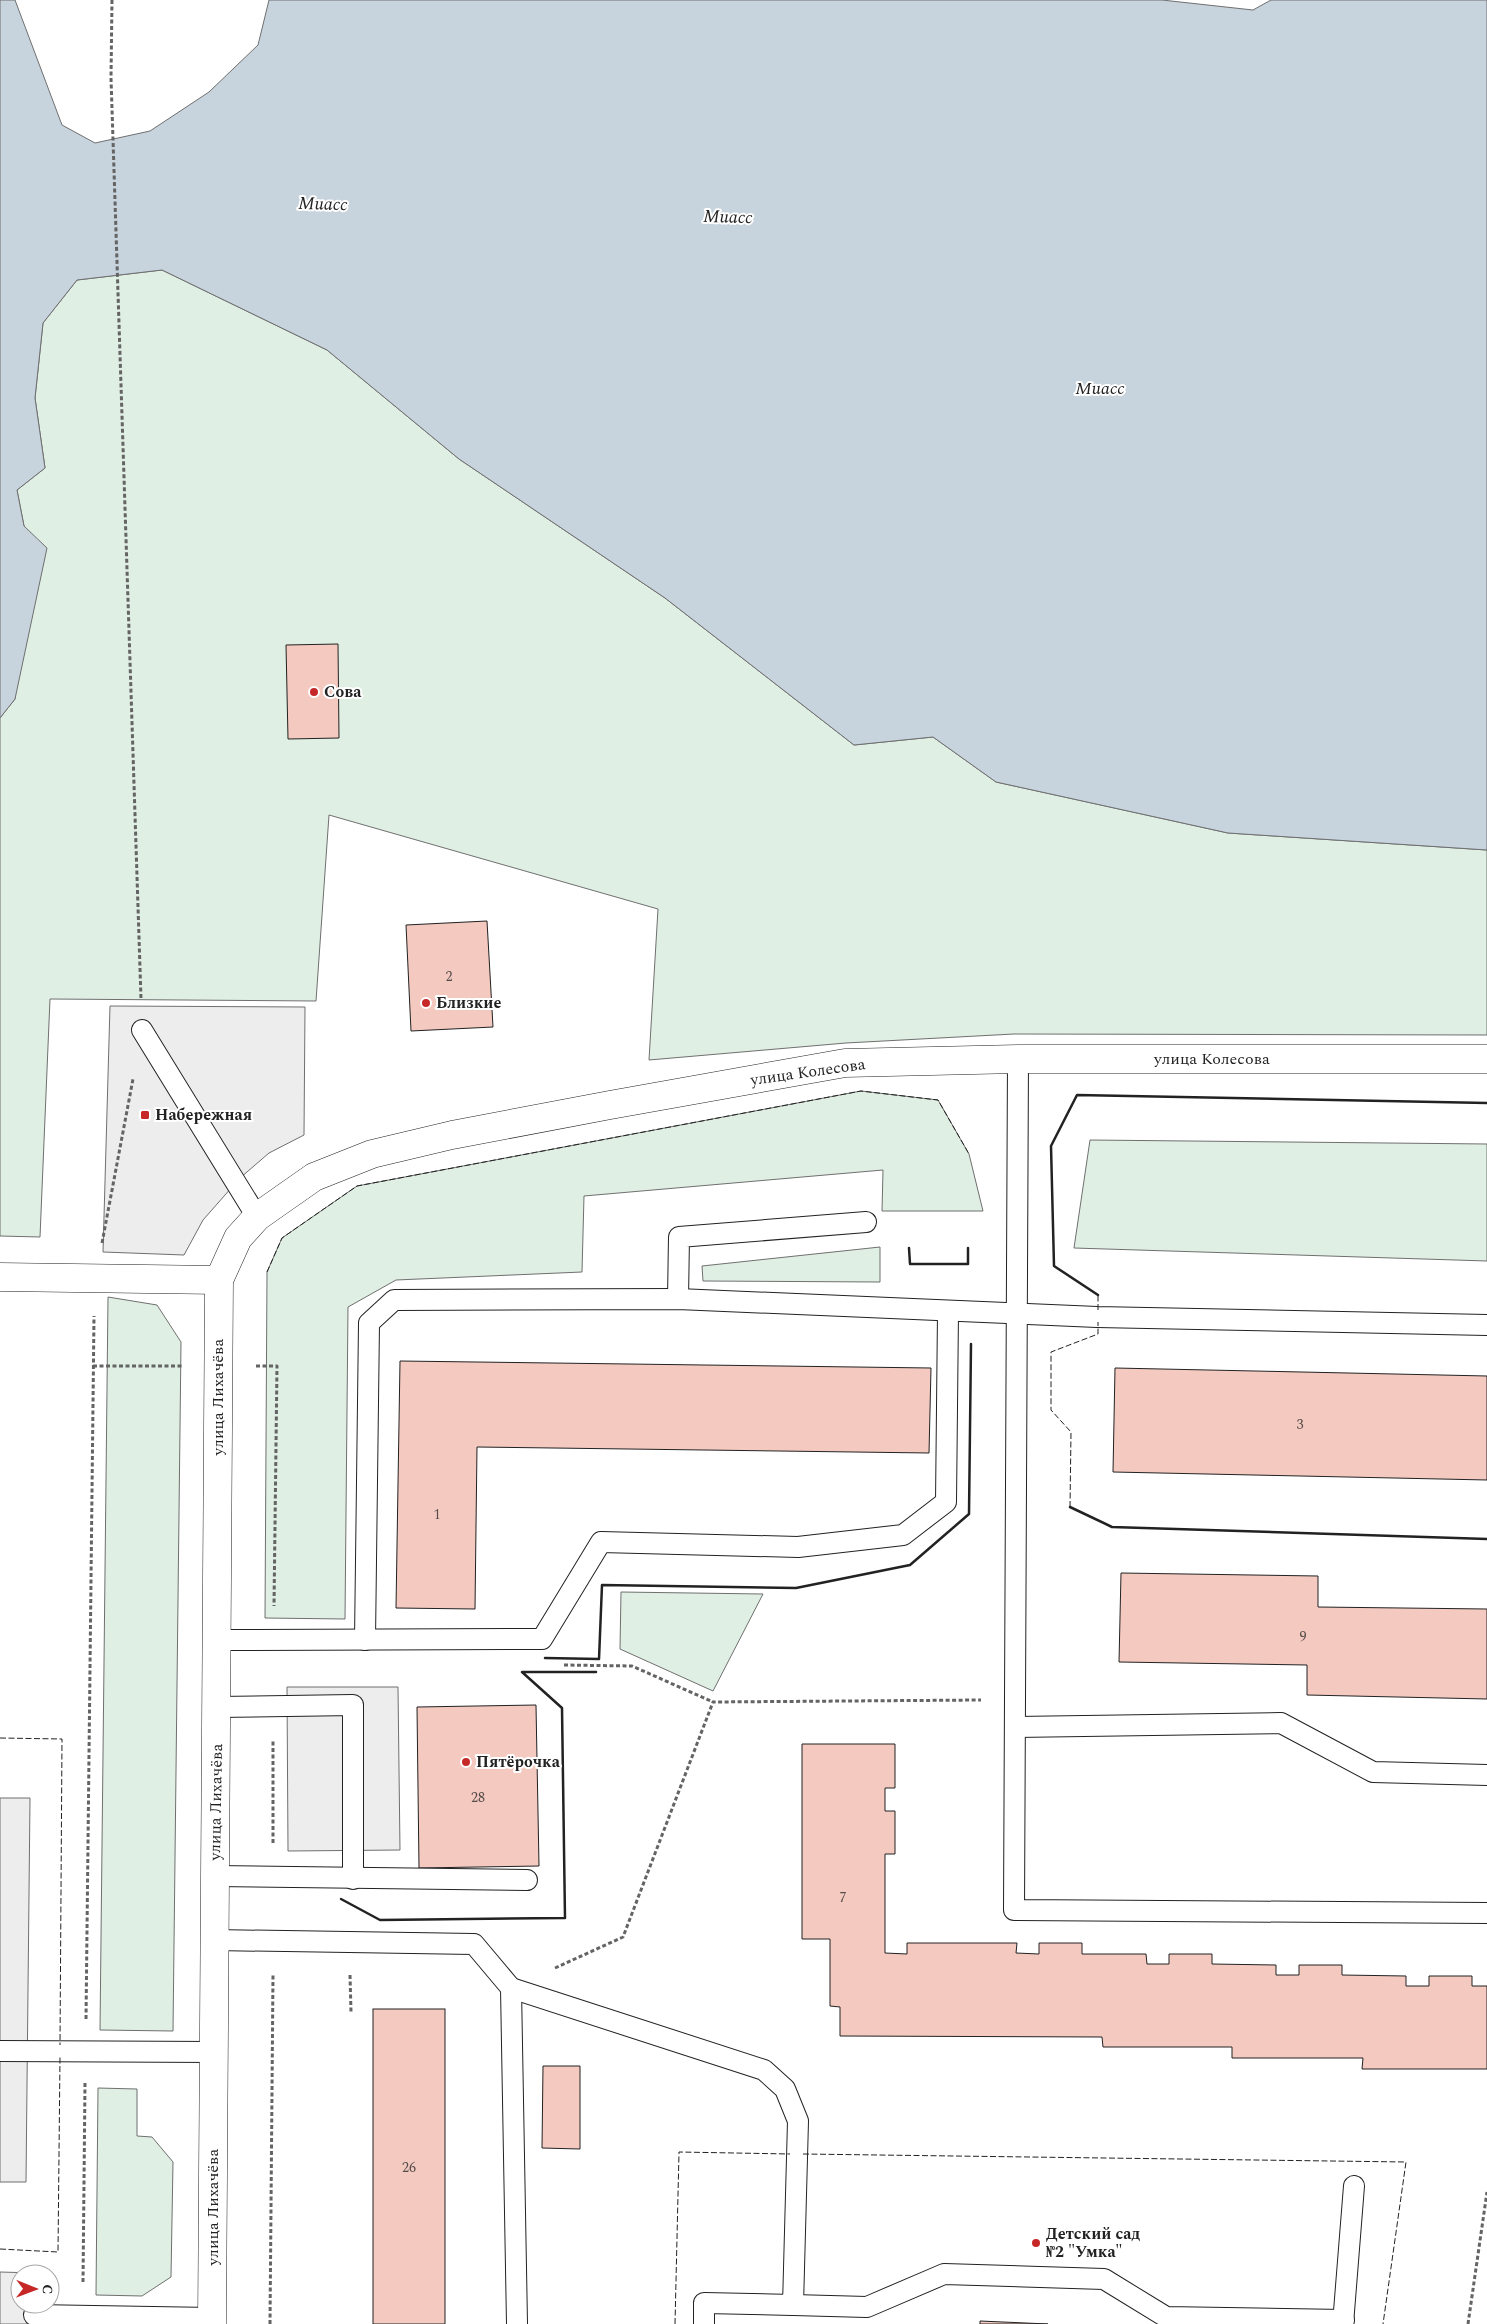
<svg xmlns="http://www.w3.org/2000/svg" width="1487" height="2324" font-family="Spectral,serif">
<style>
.green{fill:#e0efe3;stroke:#6f6f6f}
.parking{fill:#ededed;stroke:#6f6f6f}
.water{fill:#c7d3dd;stroke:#6f6f6f}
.building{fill:#f3c9c0;stroke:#222}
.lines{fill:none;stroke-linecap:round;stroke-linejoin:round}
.service-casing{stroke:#222;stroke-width:22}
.minor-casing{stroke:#222;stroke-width:29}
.tertiary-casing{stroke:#222;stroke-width:29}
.path{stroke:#646464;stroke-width:3;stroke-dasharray:4 2.5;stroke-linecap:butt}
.service{stroke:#fff;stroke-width:20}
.minor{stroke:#fff;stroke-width:28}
.tertiary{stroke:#fff;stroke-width:28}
.fence{stroke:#222;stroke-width:1;stroke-dasharray:6 2.5;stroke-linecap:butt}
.wall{stroke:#222;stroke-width:2.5}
.poi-dot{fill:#c62828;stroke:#fff;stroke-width:2}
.labels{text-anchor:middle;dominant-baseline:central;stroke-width:4;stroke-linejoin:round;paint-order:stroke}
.number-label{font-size:14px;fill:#564c4a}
.poi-label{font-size:16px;font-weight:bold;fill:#222;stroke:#fff;text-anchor:start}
.street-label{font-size:16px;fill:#222;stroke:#fff}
.water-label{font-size:18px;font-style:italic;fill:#222;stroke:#fff}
</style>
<rect width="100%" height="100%" fill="#fff"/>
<!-- green -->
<g class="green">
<polygon points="162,270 327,350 459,459 665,598 854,745 933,737 996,782 1228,833 1487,850 1487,1035 1014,1034 846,1043 649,1060 658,909 329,815 316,1001 50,999 40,1237 0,1236 0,718 15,699 24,526 17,490 45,468 35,398 43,323 77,280"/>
<polygon points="861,1091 938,1100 969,1154 983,1211 882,1211 883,1170 584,1196 582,1272 396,1280 348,1307 345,1619 265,1618 267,1272 282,1238 357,1186"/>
<polygon points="1090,1140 1487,1144 1487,1261 1074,1248"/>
<polygon points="880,1247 880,1282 703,1281 702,1266"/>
<polygon points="108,1297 157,1305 181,1342 173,2031 100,2030"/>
<polygon points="621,1592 763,1594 713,1691 620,1649"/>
<polygon points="98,2088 137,2089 137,2136 152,2137 173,2162 171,2277 142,2296 96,2295"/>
</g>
<!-- parking -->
<g class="parking">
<polygon points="110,1006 305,1007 304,1135 269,1153 240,1178 203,1220 184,1255 103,1252"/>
<polygon points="287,1687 398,1687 400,1850 288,1851"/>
<polygon points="0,1798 30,1798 26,2182 0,2182"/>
<polygon points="0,2272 35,2273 20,2274 20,2304 35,2304 34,2324 0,2324"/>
</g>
<!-- water -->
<polygon class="water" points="0,0 15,0 62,125 95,143 150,131 209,92 258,45 269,0 1162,0 1253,10 1271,0 1487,0 1487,850 1228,833 996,782 933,737 854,745 665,598 459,459 327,350 162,270 77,280 43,323 35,398 45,468 17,490 24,526 47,548 15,699 0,718"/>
<!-- building -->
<g class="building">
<polygon points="338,644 339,738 288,739 286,645"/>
<polygon points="487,921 493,1027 411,1031 406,925"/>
<polygon points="400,1361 931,1368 929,1453 477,1447 475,1609 396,1608"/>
<polygon points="1115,1368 1487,1376 1487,1480 1113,1472"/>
<polygon points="1121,1573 1318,1576 1318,1607 1487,1609 1487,1699 1307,1695 1307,1665 1119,1662"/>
<polygon points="536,1705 539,1866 419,1868 417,1707"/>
<polygon points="802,1744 895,1744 895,1788 885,1788 885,1811 895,1811 895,1854 885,1854 885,1953 907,1954 907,1943 1017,1943 1016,1953 1039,1954 1039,1943 1082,1943 1082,1954 1146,1954 1147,1964 1169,1964 1169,1954 1212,1954 1212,1964 1276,1965 1276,1975 1299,1975 1299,1965 1342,1965 1342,1975 1406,1976 1406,1986 1429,1986 1429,1976 1472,1976 1472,1986 1487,1986 1487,2069 1362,2069 1363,2058 1232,2058 1232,2047 1103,2047 1102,2037 840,2036 840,2007 830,2006 830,1939 802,1939"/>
<rect x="373" y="2009" width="72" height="315"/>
<polygon points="543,2066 580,2066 580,2149 542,2148"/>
<polygon points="980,2321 1048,2324 980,2324"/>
</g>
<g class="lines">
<!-- service casing -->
<g class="service-casing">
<g id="service">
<polyline points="142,1030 257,1217"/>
<polyline points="1018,1059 1014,1910 1487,1913"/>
<polyline points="678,1299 679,1237 866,1222"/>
<polyline points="217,1640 542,1639 601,1542 798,1547 903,1535 946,1502 948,1312"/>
<polyline points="365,1640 369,1323 394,1300 678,1299 1097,1317 1487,1325"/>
<polyline points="217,1707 353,1705 353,1879"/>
<polyline points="1016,1727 1281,1723 1373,1772 1487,1775"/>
<polyline points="215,1876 527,1880"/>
<polyline points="215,1940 474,1944 511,1988 517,2324"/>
<polyline points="511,1988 764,2070 785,2089 798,2121 793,2305 704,2303 704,2324"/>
<polyline points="0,2051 214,2052"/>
<polyline points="793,2305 867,2307 944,2274 1104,2279 1166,2317 1344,2320"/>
<polyline points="34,2315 212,2318"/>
<polyline points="1343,2324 1354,2186"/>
</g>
</g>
<!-- minor casing -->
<g class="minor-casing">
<polyline id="minor" points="0,1277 219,1280"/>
</g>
<!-- tertiary casing -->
<g class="tertiary-casing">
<polyline id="tertiary" points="212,2324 219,1280 238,1238 257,1217 314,1177 372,1154 452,1135 610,1105 845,1063 1018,1059 1487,1059"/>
</g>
<!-- path -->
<g class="path">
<polyline points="112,0 111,78 141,999"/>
<polyline points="102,1243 133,1079"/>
<polyline points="93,1366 182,1366"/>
<polyline points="256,1366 277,1366 274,1606"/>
<polyline points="564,1665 632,1666 713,1702"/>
<polyline points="273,1843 273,1740"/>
<polyline points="555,1968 623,1937 713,1702 981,1700"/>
<polyline points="350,1975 351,2012"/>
<polyline points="86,2019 94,1316"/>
<polyline points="83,2282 85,2083"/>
<polyline points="270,2324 273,1975"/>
<polyline points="1468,2324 1487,2192"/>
</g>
<!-- service -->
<use href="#service" class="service"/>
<!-- minor -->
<use href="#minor" class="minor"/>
<!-- tertiary -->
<use href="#tertiary" class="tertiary"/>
<!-- fence -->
<g class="fence">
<polyline points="267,1272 282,1238 357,1186 861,1091 938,1100 969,1154"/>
<polyline points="1098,1310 1098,1295"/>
<polyline points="1070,1507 1071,1432 1051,1410 1051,1352 1098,1334 1098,1322"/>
<polyline points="0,1738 62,1739 60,2045"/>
<polyline points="803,2154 1406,2162 1383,2324"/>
<polyline points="0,2249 58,2252 60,2057"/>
<polyline points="675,2324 679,2152 790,2154"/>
</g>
<!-- wall -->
<g class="wall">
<polyline points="909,1248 910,1264 968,1264 968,1248"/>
<polyline points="1098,1295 1054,1266 1051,1146 1077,1095 1487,1103"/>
<polyline points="1070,1507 1112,1527 1487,1539"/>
<polyline points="545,1658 599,1659 602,1585 796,1588 910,1565 969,1514 971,1344"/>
<polyline points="341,1899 380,1920 565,1918 562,1708 522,1672 596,1672"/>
</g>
</g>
<!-- markers -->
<g class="poi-dot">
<circle cx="314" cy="692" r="5"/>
<circle cx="426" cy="1003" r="5"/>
<rect x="140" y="1110" width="10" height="10" rx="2.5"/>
<circle cx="466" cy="1762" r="5"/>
<circle cx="1036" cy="2243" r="5"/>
</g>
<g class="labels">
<!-- number labels -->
<g class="number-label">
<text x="449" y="976">2</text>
<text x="1300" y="1424">3</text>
<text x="437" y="1514">1</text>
<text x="1303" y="1636">9</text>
<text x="478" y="1797">28</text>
<text x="843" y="1897">7</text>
<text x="409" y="2167">26</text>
</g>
<!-- poi labels -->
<g class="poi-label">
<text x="324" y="692">Сова</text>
<text x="436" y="1003">Близкие</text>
<text x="155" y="1115">Набережная</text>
<text x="476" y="1762">Пятёрочка</text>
<text x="1046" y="2234">Детский сад<tspan x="1046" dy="18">№2 "Умка"</tspan></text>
</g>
<!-- street labels -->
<g class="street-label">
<text x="1212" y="1059">улица Колесова</text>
<text transform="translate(808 1072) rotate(-8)">улица Колесова</text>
<text transform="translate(218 1397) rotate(-90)">улица Лихачёва</text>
<text transform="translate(216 1802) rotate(-89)">улица Лихачёва</text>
<text transform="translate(213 2207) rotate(-90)">улица Лихачёва</text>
</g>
<!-- water labels -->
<g class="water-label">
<text transform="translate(323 204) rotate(2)">Миасс</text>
<text transform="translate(728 217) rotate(2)">Миасс</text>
<text x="1100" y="388">Миасс</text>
</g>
</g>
<!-- north arrow -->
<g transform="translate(35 2289) rotate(91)"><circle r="24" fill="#ffffff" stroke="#a7a7a7"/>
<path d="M0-4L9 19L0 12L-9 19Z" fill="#c62828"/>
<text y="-8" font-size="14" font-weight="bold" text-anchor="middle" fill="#222222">С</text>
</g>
</svg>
